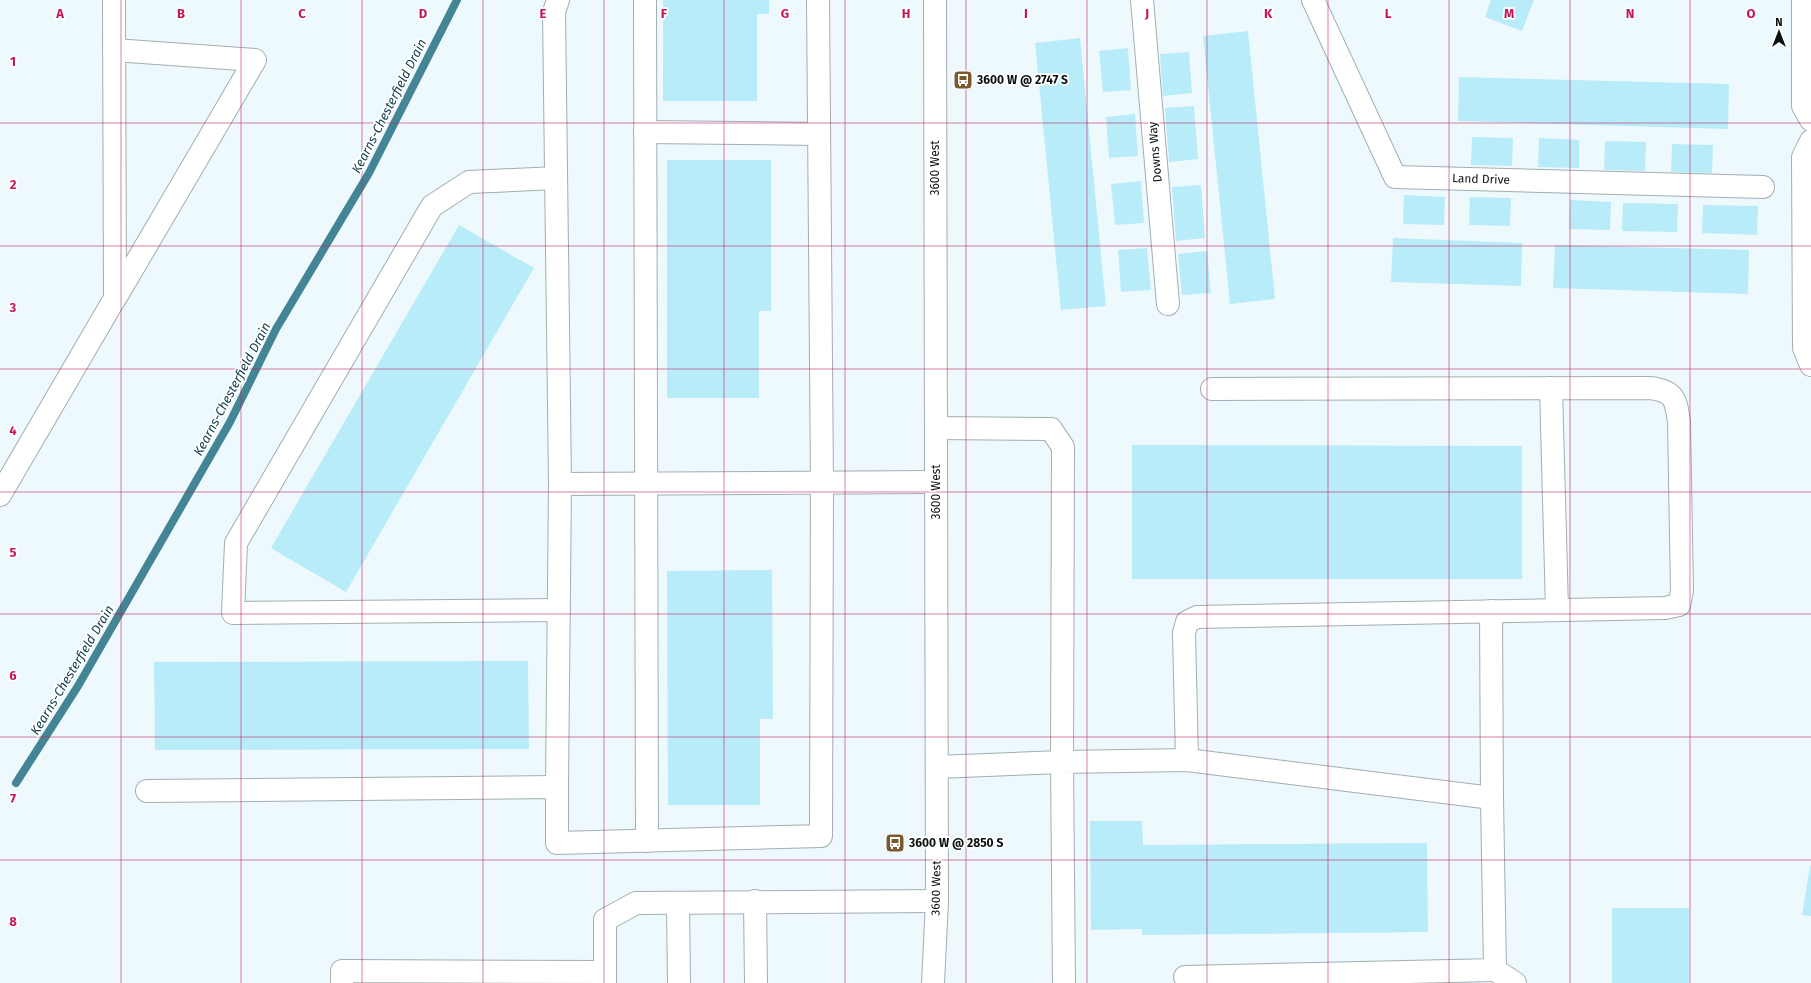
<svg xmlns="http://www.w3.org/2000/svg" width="1811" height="983" font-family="'Fira Sans',sans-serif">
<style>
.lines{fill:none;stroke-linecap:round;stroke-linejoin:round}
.stream{stroke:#448595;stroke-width:8}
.building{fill:#b9ecf9}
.minor-casing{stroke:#a3aeb1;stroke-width:24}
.minor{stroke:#fff;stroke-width:22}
.grid{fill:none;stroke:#c2185b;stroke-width:1;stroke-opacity:0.55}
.labels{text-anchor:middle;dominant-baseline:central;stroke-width:3.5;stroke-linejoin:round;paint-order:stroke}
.poi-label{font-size:12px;font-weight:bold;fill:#0a0f10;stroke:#fff;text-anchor:start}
.street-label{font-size:12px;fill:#0a0f10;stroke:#fff}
.water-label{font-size:13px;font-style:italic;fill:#17414b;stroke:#fff}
.grid-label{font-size:13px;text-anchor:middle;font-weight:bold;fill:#c2185b;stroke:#fff;stroke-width:3.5;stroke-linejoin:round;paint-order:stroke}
</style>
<rect width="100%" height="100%" fill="#edf9fd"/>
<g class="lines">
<!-- stream -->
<polyline class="stream" points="16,783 78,686 230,422 276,329 369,173 457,0"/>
</g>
<!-- building -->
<g class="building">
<polygon points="663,0 769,0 769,14 757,14 757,101 663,101"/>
<polygon points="1491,0 1534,0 1522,31 1485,17"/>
<polygon points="1248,31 1275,299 1230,304 1203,36"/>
<polygon points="1080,38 1106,306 1061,310 1035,43"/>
<polygon points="1128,48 1131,90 1103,92 1099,51"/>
<polygon points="1189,52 1192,93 1163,96 1160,54"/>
<polygon points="1459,77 1729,84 1728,129 1458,121"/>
<polygon points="1194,106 1198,159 1169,162 1165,108"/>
<polygon points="1135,114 1138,156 1109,158 1106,117"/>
<polygon points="1472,137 1513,138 1512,166 1471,165"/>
<polygon points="1539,138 1579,140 1579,168 1538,167"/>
<polygon points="1605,141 1646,142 1645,171 1604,170"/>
<polygon points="1672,144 1713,145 1712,173 1671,172"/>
<polygon points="667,160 771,160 771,311 759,311 759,398 667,398"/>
<polygon points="1141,181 1144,223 1115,225 1111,184"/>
<polygon points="1201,185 1205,238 1176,241 1172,187"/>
<polygon points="1404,195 1445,197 1444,225 1403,224"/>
<polygon points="1470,197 1511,198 1510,226 1469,225"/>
<polygon points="1570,200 1611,202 1610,230 1569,229"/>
<polygon points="1623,203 1678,204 1677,232 1622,231"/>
<polygon points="1703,205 1758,206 1757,235 1702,233"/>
<polygon points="459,225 534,268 346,592 271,548"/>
<polygon points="1393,238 1522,243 1521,286 1391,282"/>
<polygon points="1555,245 1749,250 1748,294 1553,288"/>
<polygon points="1147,248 1151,290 1121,292 1118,250"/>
<polygon points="1207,251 1211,293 1182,295 1178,254"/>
<polygon points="1132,445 1522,446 1522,579 1132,579"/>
<polygon points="772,570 773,719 760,719 760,805 668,805 667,571"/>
<polygon points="528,661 529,749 155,750 154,662"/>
<polygon points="1090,821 1142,821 1143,845 1427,843 1428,932 1142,935 1142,929 1091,930"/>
<polygon points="1810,866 1811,866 1811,916 1802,915"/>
<rect x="1612" y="908" width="77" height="75"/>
</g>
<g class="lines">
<!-- minor casing -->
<g class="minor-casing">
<g id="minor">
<polyline points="558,0 554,12 560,484 936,482"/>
<polyline points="645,0 647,841"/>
<polyline points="1142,0 1168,304"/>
<polyline points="1313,0 1395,177 1763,187"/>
<polyline points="1803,0 1803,106 1811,120"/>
<polyline points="114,50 255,60 116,297"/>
<polyline points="645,132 819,134"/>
<polyline points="1811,141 1803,157 1804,348 1811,365"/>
<polyline points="556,178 469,182 432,206 236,543 233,613 559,610"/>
<polyline points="1551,388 1557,609"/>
<polyline points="936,428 1051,429 1063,447 1062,762 937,767"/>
<polyline points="0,495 115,298 114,0"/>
<polyline points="1491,611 1492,798"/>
<path d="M1187,760L1184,633L1187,622L1197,617L1665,608L1679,605L1682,591L1679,422C1676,400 1675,391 1650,388L1212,389"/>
<polyline points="557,787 560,484"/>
<polyline points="147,791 557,787 557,843 821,836 822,483 818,0"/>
<polyline points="755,901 756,983"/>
<polyline points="678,903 679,983"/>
<polyline points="1495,970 1515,983"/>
<polyline points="342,983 342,971 605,972"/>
<polyline points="605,983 605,920 636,903 937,901"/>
<polyline points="933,983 937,901 935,0"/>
<polyline points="1064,983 1062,762 1187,760 1492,798 1495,970 1185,977"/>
</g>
</g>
<!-- minor -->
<use href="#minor" class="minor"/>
</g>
<!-- grid -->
<path class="grid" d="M121,0V983M241,0V983M362,0V983M483,0V983M604,0V983M724,0V983M845,0V983M966,0V983M1087,0V983M1207,0V983M1328,0V983M1449,0V983M1570,0V983M1690,0V983M0,123H1811M0,246H1811M0,369H1811M0,492H1811M0,614H1811M0,737H1811M0,860H1811"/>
<!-- icons -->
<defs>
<g id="bus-square" transform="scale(1)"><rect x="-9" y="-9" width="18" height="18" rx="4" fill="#7a592f" stroke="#fff"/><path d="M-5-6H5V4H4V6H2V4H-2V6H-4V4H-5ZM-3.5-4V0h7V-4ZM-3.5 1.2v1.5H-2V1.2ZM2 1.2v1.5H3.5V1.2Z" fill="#fff"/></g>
</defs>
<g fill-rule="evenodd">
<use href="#bus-square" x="963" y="80"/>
<use href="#bus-square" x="895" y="843"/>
</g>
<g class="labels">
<!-- poi labels -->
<g class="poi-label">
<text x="977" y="80">3600 W @ 2747 S</text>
<text x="909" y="843">3600 W @ 2850 S</text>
</g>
<!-- street labels -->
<g class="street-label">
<text transform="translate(1155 152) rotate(-95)">Downs Way</text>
<text transform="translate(935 168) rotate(-90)">3600 West</text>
<text transform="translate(1481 179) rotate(2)">Land Drive</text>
<text transform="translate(936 492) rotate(-90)">3600 West</text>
<text transform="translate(936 888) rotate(-89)">3600 West</text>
</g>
<!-- water labels -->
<g class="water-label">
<text transform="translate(389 106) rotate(-63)">Kearns-Chesterfield Drain</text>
<text transform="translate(232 389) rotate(-62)">Kearns-Chesterfield Drain</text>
<text transform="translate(72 670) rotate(-59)">Kearns-Chesterfield Drain</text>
</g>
</g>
<g class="grid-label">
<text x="60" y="18">A</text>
<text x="181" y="18">B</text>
<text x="302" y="18">C</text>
<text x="423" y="18">D</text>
<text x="543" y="18">E</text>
<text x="664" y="18">F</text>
<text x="785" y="18">G</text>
<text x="906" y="18">H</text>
<text x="1026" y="18">I</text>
<text x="1147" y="18">J</text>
<text x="1268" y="18">K</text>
<text x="1388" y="18">L</text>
<text x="1509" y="18">M</text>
<text x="1630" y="18">N</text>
<text x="1751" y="18">O</text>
<text x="13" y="66">1</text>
<text x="13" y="189">2</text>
<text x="13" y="312">3</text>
<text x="13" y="435">4</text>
<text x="13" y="557">5</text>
<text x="13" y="680">6</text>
<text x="13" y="803">7</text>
<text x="13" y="926">8</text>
</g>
<!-- north arrow -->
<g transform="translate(1779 32)" stroke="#ffffff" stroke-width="3" paint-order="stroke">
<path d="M0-3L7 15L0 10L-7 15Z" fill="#0a0f10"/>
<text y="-6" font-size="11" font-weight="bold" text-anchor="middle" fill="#0a0f10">N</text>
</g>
</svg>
